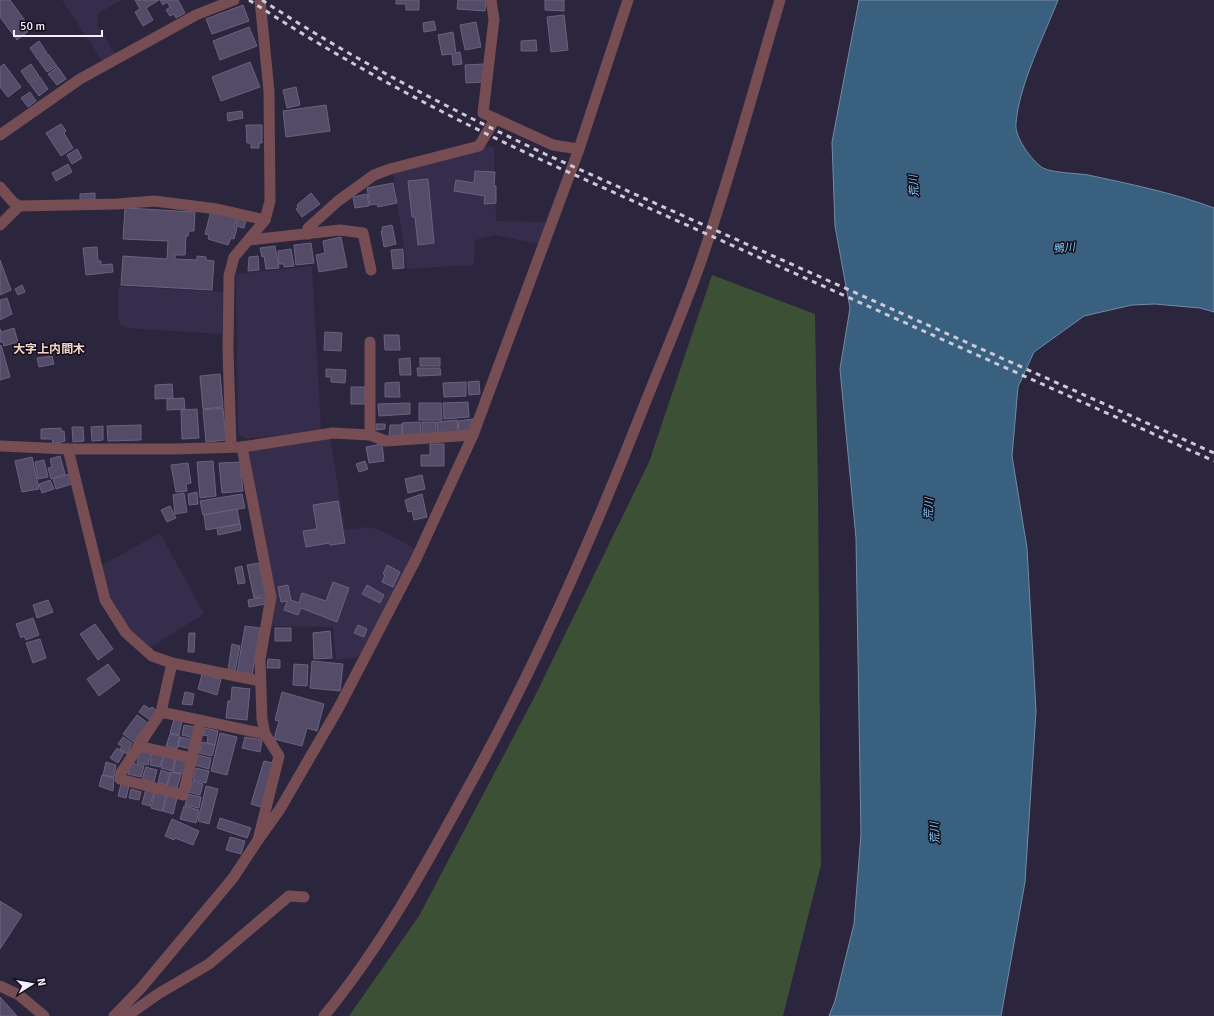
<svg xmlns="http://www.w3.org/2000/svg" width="1214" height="1016" font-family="Signika,'Noto Sans JP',sans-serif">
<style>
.built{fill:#362d4c}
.green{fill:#3c5036}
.water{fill:#3a607f;stroke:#728ba5}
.building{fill:#534b68;stroke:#6a627f}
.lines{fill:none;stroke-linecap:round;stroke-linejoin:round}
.minor{stroke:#764d53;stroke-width:11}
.rail{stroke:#cec9d9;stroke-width:3;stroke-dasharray:5 5;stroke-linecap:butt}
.labels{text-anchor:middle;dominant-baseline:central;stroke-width:3;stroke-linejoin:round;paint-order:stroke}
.water-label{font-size:11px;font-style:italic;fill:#87c5f7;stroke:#13101c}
.quarter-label{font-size:12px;font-weight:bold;fill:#f5d4c9;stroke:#13101c}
</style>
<rect width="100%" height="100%" fill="#2c253e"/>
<!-- built -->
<g class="built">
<polygon points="62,0 121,0 99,13 97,25 116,55 103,62"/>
<polygon points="486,147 494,147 496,221 548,222 539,244 495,235 475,240 474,265 407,269 393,172"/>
<polygon points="312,266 321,430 246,439 238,433 236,274"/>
<polygon points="119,286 223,292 222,334 126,328 120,324 118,311"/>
<polygon points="330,436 345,530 368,527 380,530 416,549 359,657 336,660 333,627 271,626 248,449"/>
<polygon points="160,533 204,614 151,647 127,628 108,598 99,567"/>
</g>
<!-- green -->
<polygon class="green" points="712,275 815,314 818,491 821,865 783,1016 349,1016 419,916 535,696 649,462"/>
<!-- water -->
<path class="water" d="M859,0H1058C1044,36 1019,85 1016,123C1014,137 1032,161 1043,168C1053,173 1076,173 1088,175C1130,184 1174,193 1214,208V312L1200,308L1155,304L1132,305L1084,316L1034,352L1018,387L1012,456L1027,548L1036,711L1025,882L1001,1016H829L835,1001L854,924L861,834L856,538L840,369L850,308L835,226L832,142Z"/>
<!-- building -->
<g class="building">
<polygon points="0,0 10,0 31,29 17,40 0,17"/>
<polygon points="135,0 159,0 146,8 153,20 143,26 135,12 140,9"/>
<polygon points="160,0 178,0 185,13 176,18 174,14 170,16 166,10 170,7 167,2 163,5"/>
<polygon points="396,0 419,0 419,10 406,10 406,4 396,4"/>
<polygon points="458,0 486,0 485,11 457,9"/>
<polygon points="545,0 564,0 564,11 545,10"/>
<polygon points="243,5 249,21 212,34 206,19"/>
<polygon points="564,15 568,50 551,52 547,17"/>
<polygon points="434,21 436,30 424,32 423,23"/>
<polygon points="476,22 481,47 465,50 460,25"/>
<polygon points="249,27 257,46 220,60 213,41"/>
<polygon points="453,32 456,53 460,52 462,64 453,65 452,54 442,55 438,35"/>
<polygon points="536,40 537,51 521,51 521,41"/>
<polygon points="39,41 47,53 38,60 30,48"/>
<polygon points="48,54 57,66 47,72 39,61"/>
<polygon points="250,62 260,87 221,101 212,77"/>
<polygon points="4,64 21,87 8,97 0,87 0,67"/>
<polygon points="31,64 39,76 29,83 21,71"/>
<polygon points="484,64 485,82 466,83 465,65"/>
<polygon points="58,67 66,79 57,85 48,74"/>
<polygon points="40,77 48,89 39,96 30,84"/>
<polygon points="296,87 300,105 287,108 283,90"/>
<polygon points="30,92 36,101 28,107 21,98"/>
<polygon points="326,105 330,131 286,137 283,111"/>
<polygon points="242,111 243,118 228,121 227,113"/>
<polygon points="61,124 66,131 64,133 73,148 61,156 46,133"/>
<polygon points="246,125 262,125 262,143 259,143 259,148 251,148 251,143 247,143"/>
<polygon points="77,149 82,158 72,164 67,155"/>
<polygon points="68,164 72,172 56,181 52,173"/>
<polygon points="475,171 495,172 494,186 496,186 496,203 484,204 485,196 454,191 456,180 474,183"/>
<polygon points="428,179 434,243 418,245 415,217 412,217 408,181"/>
<polygon points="393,183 397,203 378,207 377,204 370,205 367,188"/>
<polygon points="95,193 95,199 80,200 80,194"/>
<polygon points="311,193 320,204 302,217 296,209 298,207 297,205"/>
<polygon points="367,194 369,206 355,208 353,197"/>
<polygon points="125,208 195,212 194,231 189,231 188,236 186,236 185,255 175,255 175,259 197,260 197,256 206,257 206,260 214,261 212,290 121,285 123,256 167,259 168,241 123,239"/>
<polygon points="211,211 237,218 234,227 237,228 234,239 231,238 228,245 208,239 209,235 205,234"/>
<polygon points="238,219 246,221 244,228 236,226"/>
<polygon points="392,225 396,244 384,247 381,231 383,231 382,227"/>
<polygon points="341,237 347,267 319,272 316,255 325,253 323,241"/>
<polygon points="311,243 314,263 296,265 294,245"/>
<polygon points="275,246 279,268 266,269 264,256 262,257 260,248"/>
<polygon points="97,247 98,261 101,261 101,265 112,264 113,272 86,275 83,248"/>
<polygon points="291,249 294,266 284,267 284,264 279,264 278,251"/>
<polygon points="403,249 404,268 393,269 391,250"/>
<polygon points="258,256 259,270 248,271 249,257"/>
<polygon points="0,260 11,290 0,295"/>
<polygon points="22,285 25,292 18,295 15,289"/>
<polygon points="7,298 12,314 0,320 0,300"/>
<polygon points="14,328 18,342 4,346 3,342 0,342 0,329 1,332"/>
<polygon points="325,332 342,333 341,351 324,350"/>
<polygon points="384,335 399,335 400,350 385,350"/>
<polygon points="1,345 10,377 0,380 0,346"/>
<polygon points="52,356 54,364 39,367 37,358"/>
<polygon points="410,358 411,375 400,375 399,359"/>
<rect x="420" y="358" width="20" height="8"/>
<polygon points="417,368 440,368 441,375 418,376"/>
<polygon points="326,369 346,370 345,383 331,382 331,377 326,377"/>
<polygon points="220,374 223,407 203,409 200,376"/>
<polygon points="479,381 480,394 469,395 468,382"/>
<polygon points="399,382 400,397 385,397 385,383"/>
<polygon points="466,382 466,396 444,397 443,383"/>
<polygon points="172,384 173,398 155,399 155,385"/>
<rect x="351" y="387" width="14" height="17"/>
<polygon points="184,398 185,409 167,410 167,399"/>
<polygon points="468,402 469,417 444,419 443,403"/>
<polygon points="410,403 410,414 379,416 378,404"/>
<polygon points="419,403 441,403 442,420 419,420"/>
<polygon points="223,408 226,440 206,442 203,410"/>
<polygon points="197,409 199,438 182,439 181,410"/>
<polygon points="473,419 468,430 459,431 458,421"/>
<polygon points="457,420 458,432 438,434 437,422"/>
<polygon points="420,422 421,435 403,436 402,423"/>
<rect x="422" y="422" width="14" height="12"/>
<polygon points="376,424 385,424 385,429 376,430"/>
<polygon points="141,425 141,440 108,441 107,426"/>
<polygon points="390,425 402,425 402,436 389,436"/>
<polygon points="103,426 103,440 92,441 91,427"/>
<polygon points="72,427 83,427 84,441 73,442"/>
<polygon points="61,428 61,431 64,431 65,441 53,444 52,439 41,439 41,429"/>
<polygon points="382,444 384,461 369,463 366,447"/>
<polygon points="430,444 444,444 444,466 421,466 421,455 430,455"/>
<polygon points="60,456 65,474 51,479 48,468 52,467 50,459"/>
<polygon points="32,457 39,489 22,492 15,461"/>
<polygon points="44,460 48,477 38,479 35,462"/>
<polygon points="213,461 216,496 200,498 197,462"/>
<polygon points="365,461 368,469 359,472 356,464"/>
<polygon points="240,462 243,491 222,493 219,463"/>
<polygon points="188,463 191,483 186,484 187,491 176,492 171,465"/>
<polygon points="69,474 72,484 56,489 53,479"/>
<polygon points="422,475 425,489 408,493 405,479"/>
<polygon points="50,480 54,489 42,493 39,484"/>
<polygon points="197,492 198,504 189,505 188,494"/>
<polygon points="184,493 187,512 175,514 173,495"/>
<polygon points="242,494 245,508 203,515 200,501"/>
<polygon points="422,494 427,517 414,520 412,511 408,512 405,500"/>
<polygon points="338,501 345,543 330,545 329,543 306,547 303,531 317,529 313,505"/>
<polygon points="170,506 176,518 167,522 161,510"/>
<polygon points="237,509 240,524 206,530 204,515"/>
<polygon points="240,524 241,530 218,535 217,528"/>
<polygon points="259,563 266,595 254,598 247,565"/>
<polygon points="387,565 400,572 393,587 382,582 385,575 383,574"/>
<polygon points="242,566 245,583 238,584 235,568"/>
<polygon points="333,582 349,588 337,622 301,608 298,615 284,610 287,601 281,602 278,587 288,585 291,600 299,603 302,593 326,601"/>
<polygon points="367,585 384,595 380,603 362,594"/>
<polygon points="265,597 266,604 249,607 248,600"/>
<polygon points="48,600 53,612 37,618 33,605"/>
<polygon points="33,618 39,635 26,640 24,636 21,638 16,624"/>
<polygon points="95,624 113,649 98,660 80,634"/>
<polygon points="358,625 367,629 364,637 354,633"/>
<polygon points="245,626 260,628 252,675 237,673"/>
<rect x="275" y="628" width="16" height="13"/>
<polygon points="330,631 332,658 314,659 313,633"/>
<polygon points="189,633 195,633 194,652 188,652"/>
<polygon points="40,639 46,658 33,663 26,643"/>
<polygon points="232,644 240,646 235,671 228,670"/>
<polygon points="268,659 280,660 280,668 267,668"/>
<polygon points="312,661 343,664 340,691 310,688"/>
<polygon points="108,664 120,680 99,696 87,679"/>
<polygon points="294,664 308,665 307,686 293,685"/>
<polygon points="202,674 221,679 217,695 198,689"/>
<polygon points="232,687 250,689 247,720 226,718 228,701 231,701"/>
<polygon points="185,692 194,694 192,705 182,704"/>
<polygon points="282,692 324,704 317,731 307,728 302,746 274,739 279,721 275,720"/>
<polygon points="144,705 150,709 152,707 157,711 150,720 139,712"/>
<polygon points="137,715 148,723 134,742 123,734"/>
<polygon points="174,719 182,721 179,735 170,733"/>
<polygon points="184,725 195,727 193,738 182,735"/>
<polygon points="205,728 218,731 215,745 207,743 208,736 203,735"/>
<polygon points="220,733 237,737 227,775 211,771"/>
<polygon points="170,734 180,736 177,749 166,746"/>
<polygon points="123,737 132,743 127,754 120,749 122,746 118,744"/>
<polygon points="181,737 193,740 191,749 178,746"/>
<polygon points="245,737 262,740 260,752 242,748"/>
<polygon points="202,742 215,745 212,756 199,753"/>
<polygon points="117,748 124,753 118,763 110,758"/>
<polygon points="140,749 151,752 148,765 137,763"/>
<polygon points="152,753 163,755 160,767 150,765"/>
<polygon points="198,755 211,758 209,769 195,765"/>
<polygon points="164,756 175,759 172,771 161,768"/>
<polygon points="176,759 187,762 184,774 173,772"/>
<polygon points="264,761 273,763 261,807 251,804"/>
<polygon points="106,762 116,765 114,777 103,775"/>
<polygon points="131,763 144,766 141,777 128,774"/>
<polygon points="146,767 157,770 154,782 142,779"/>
<polygon points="196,768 209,771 206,783 193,780"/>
<polygon points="161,770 170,773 167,785 158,783"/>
<polygon points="171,772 181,774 177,788 167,786"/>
<polygon points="102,775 114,778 113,791 99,786"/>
<polygon points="192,781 203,784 200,795 189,792"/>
<polygon points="121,784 129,786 126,798 118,796"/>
<polygon points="206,786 218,789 209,824 198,821"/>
<polygon points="131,789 141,792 139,800 129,798"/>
<polygon points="146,789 154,792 150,806 142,804"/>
<polygon points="155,792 166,795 162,811 151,808"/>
<polygon points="188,794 201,797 199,808 185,805"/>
<polygon points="167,796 177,798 173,814 163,811"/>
<polygon points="184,806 199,810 196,823 180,819"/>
<polygon points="220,818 251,828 247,838 217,828"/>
<polygon points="172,819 199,831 193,845 175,838 174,840 165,836"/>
<polygon points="230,837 245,841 241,854 226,850"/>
<polygon points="0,901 22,915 0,949"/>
<polygon points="0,997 17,1016 0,1016"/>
</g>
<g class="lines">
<!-- minor -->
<g class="minor">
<polyline points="491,0 494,19 483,113 553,145 579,149"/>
<polyline points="0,135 80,79 196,15 234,0"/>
<polyline points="0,187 13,202 19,206 0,225"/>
<polyline points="19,206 117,204 154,201 217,209 265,220"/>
<polyline points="308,234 308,228 338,201 374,175 390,169 479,146 495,119"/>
<polyline points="249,240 340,230 363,233 371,270"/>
<polyline points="370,435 370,342"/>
<polyline points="0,446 68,449 174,449 242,447 333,433 370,435 386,441 473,435"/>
<polyline points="231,446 228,350 229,276 234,257 265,220 270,201 269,91 260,0"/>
<polyline points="68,449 105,600 126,633 152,656 172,663 260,681"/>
<polyline points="172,663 161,712 121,773 120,779 183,795 201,720"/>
<polyline points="161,712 265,734"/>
<polyline points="138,746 192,758"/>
<polyline points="258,840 280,809 338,709 416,559 473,435 579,149 628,0"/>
<polyline points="0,986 19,995 44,1016"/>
<polyline points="114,1016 142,987 233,878 258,840 279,756 265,734 262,719 260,659 271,597 242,447"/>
<polyline points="127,1016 158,994 209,964 289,896 304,897"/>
<path d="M324,1016C381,947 425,867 468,788C535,668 590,543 640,416C660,365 682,315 700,264C730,177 754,88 780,0"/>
</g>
<!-- rail -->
<g class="rail">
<path d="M249,0C347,64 451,119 557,167L1214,461"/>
<path d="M262,0C352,59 448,108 545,154L1214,453"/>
</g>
</g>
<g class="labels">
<!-- water labels -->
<g class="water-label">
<text transform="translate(914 186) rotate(-94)">荒川</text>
<text transform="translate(1064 248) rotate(-5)">鴨川</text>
<text transform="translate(929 509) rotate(-88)">荒川</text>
<text transform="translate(935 833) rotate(-93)">荒川</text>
</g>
<!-- quarter labels -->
<g class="quarter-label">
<text x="49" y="349">大字上内間木</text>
</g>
</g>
<!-- north arrow -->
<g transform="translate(32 984) rotate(79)" stroke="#13101c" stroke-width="3" paint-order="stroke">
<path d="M0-3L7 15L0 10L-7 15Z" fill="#f3effd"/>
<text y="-6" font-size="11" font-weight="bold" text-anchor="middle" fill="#f3effd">N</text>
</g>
<!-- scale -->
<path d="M14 30v6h88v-6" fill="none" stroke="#f3effd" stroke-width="2"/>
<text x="20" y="30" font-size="12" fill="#f3effd" stroke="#13101c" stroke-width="3" paint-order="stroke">50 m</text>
</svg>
